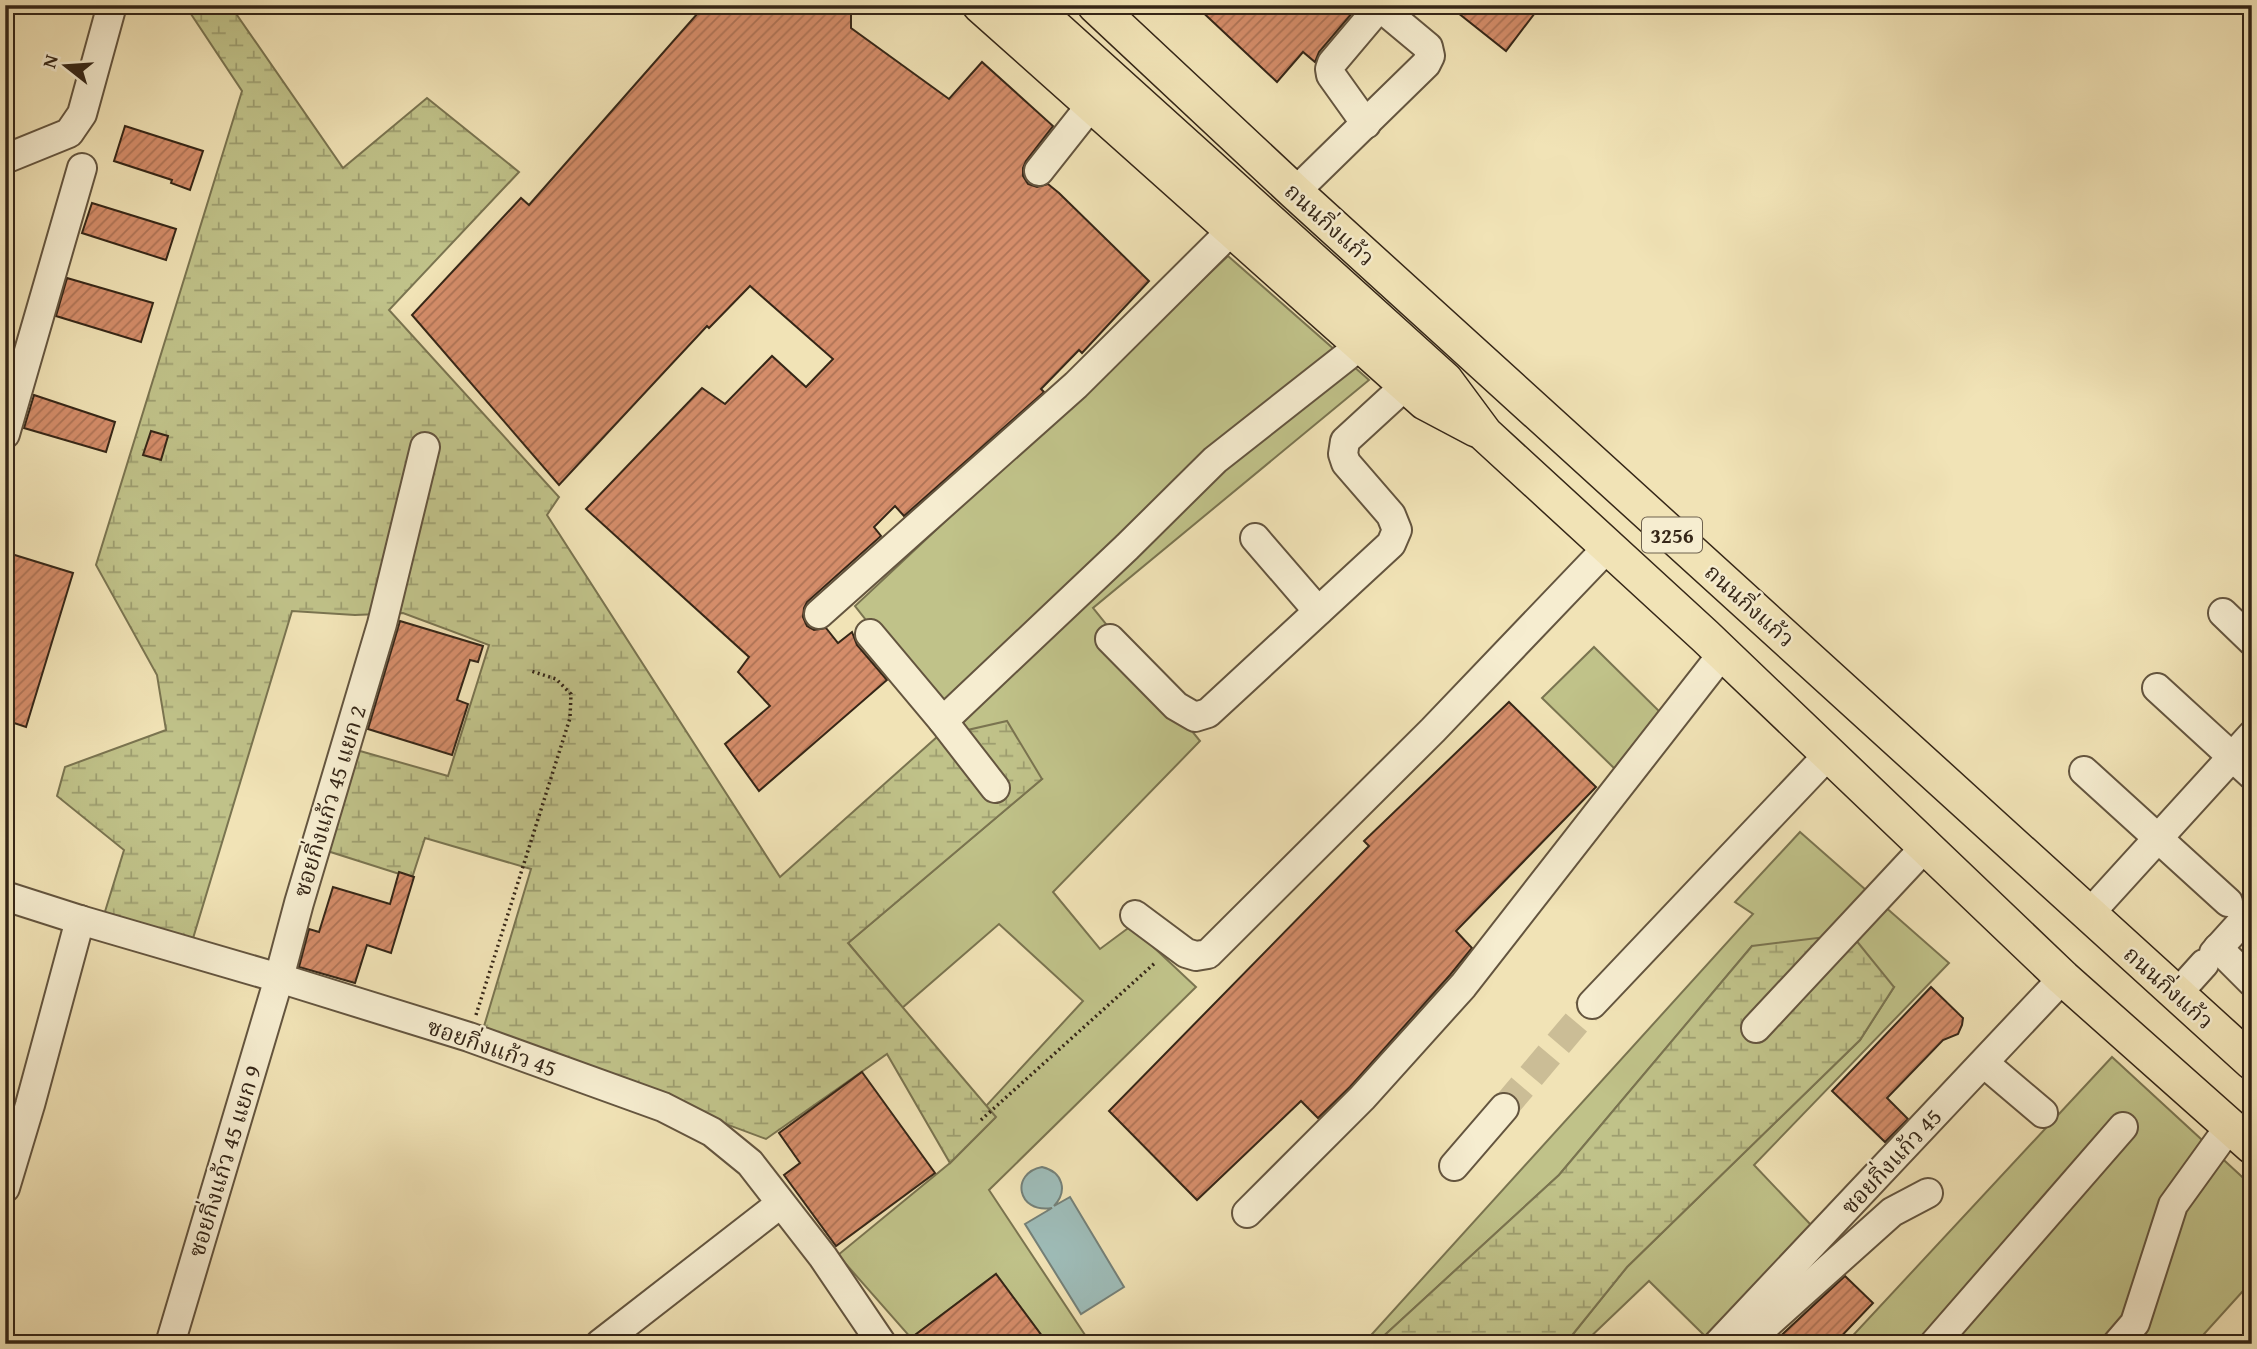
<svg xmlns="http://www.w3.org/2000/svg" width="2257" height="1349" font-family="'Gentium Book Plus','Noto Serif Thai',serif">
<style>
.grass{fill:#c0c289;stroke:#7a7450;stroke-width:2}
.wetland{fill:url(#wetland-marsh);stroke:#7a7450;stroke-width:2}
.water{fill:#9ebcb8;stroke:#748078;stroke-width:2}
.building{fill:url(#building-hatch);stroke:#352617;stroke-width:2}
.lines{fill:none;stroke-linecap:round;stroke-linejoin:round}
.minor-tunnel{stroke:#cbbd96;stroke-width:28;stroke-dasharray:28 14;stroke-linecap:butt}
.minor-casing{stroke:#64553f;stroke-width:32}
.major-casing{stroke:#352617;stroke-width:38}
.path{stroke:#352617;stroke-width:3.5;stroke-dasharray:2 3.5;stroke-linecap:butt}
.minor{stroke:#f6edd0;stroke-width:28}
.major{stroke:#f1e3b6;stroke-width:35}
.labels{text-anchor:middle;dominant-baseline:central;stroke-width:5;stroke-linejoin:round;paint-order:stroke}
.shield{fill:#f6edd0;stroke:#6f624e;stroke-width:2}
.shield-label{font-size:21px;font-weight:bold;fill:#352617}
.street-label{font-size:23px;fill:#352617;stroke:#f6edd0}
</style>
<defs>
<pattern id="wetland-marsh" width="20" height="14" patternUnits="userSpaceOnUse" patternTransform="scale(1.75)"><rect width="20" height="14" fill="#c0c289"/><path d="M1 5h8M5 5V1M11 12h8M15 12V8" fill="none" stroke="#9d9d6f"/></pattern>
<pattern id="building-hatch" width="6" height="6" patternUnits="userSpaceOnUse" patternTransform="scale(1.75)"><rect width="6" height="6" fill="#d58d6a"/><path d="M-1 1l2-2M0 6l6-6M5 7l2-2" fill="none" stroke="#ae7356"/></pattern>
</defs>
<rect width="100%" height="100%" fill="#f1e3b6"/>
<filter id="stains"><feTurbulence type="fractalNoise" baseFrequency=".00286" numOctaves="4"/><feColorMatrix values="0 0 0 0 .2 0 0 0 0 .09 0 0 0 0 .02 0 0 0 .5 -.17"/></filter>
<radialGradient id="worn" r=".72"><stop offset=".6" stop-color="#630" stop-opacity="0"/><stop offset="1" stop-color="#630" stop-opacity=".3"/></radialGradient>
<!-- grass -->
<g class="grass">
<polygon points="1228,256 1369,380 1093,608 1200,741 1053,892 1100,949 1131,926 1196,987 989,1190 1091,1344 1048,1344 996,1274 911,1338 838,1255 950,1163 995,1118 986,1106 1083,1001 999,924 902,1008 848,943 1042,779 955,733 855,606"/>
<polygon points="1594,647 1665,717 1616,770 1542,698"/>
<polygon points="1800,832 1949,963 1754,1165 1812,1226 1707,1338 1649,1281 1583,1344 1565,1344 1627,1267 1860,1040 1894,987 1752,946 1559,1175 1375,1344 1363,1344 1753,914 1735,902"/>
<polygon points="2112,1057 2252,1186 2252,1281 2195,1344 1845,1344"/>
</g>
<!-- wetland -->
<g class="wetland">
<polygon points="185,5 230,5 343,168 427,98 519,172 389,310 559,497 547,515 780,877 937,737 1007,721 1042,779 848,943 996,1117 950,1163 887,1054 766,1139 482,1033 531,869 425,838 412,878 318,848 353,749 448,776 489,645 403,613 355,615 292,611 191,945 103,918 124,850 57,796 65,767 166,730 157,675 96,565 242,91"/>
<polygon points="1851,934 1894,987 1860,1040 1627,1267 1565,1344 1375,1344 1559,1175 1752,946"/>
</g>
<!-- water -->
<path class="water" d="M1042,1167C1063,1172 1068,1191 1054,1206L1070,1197L1124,1287L1081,1314L1025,1224L1052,1208C1017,1214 1010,1173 1042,1167Z"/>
<!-- building -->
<g class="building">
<polygon points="705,5 844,5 851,12 851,28 949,99 982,62 1053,126 1026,161 1023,168 1023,176 1028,184 1037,187 1048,184 1059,193 1149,281 1082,353 1079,350 1041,389 1044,392 904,516 895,506 874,527 881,536 807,602 804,608 803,617 807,626 814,630 826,628 838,643 852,632 857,645 887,680 759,791 725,744 770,706 738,672 749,657 586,509 702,388 725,404 772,356 806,387 833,359 750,286 709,328 707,326 559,485 412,315 521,198 529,205"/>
<polygon points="1195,5 1359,5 1319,52 1315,62 1303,52 1277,82"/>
<polygon points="1448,5 1541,5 1506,51"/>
<polygon points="125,126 203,151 190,190 171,183 172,180 114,161"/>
<polygon points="92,203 176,229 166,260 82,233"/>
<polygon points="67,278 153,303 141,342 56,316"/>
<polygon points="34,395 115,422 106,452 24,428"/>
<polygon points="151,431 168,436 161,460 143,455"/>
<polygon points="5,552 73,573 26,727 5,720"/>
<polygon points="400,621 483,646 478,662 470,660 457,700 468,704 452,755 368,729"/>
<polygon points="1509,702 1596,787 1456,931 1472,948 1450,975 1350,1087 1318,1118 1301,1101 1197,1200 1109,1111 1369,846 1364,841"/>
<polygon points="399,872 414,877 391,953 367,945 355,983 299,967 309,929 319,932 333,887 390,904"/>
<polygon points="1931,987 1963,1018 1962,1025 1958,1034 1943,1040 1887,1098 1908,1119 1885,1142 1832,1091"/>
<polygon points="862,1072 935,1173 836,1246 784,1175 800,1163 779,1133"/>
<polygon points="996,1274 1048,1344 903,1344"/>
<polygon points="1845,1276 1873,1303 1834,1344 1772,1344"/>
</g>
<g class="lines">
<!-- minor-tunnel -->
<polyline class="minor-tunnel" points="1504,1108 1592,1004"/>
<!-- minor casing -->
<g class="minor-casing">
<g id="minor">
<polyline points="1366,124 1331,75 1330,69 1332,63 1381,5"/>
<polyline points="5,159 69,133 82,114 112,5"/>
<polyline points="1039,171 1092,104"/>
<polyline points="1295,192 1426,64 1430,56 1428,47 1380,7"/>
<polyline points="5,434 82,168"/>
<polyline points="1255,538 1318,611"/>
<polyline points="2223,613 2252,641"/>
<polyline points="819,614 1076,385 1232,230"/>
<polyline points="870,634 943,721 995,788"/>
<polyline points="1110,639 1176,706 1195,717 1208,713 1391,544 1397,530 1391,515 1346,463 1343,454 1345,441 1406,385"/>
<polyline points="2157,688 2252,775"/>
<polyline points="943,721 1127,547 1215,460 1361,345"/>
<polyline points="2084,771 2228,902"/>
<polyline points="5,896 80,920 279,978 469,1037 663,1107 712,1132 750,1163 823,1257 882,1344"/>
<polyline points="2089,914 2252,735"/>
<polyline points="1135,915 1186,953 1196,956 1208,954 1433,730 1608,547"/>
<polyline points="2218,948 2252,982"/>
<polyline points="2214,953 2252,911"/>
<polyline points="2177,994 2204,964"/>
<polyline points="1592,1004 1829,754"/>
<polyline points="1756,1028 1926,846"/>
<polyline points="1984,1063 2043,1113"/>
<polyline points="1454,1166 1504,1108"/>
<polyline points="5,1188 30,1105 80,920"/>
<polyline points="1247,1213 1362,1098 1463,986 1723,653"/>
<polyline points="170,1344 279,978 299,903 382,624 425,447"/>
<polyline points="600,1344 780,1204"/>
<polyline points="1718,1344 2063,978"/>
<polyline points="1749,1344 1766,1325 1892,1212 1928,1193"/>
<polyline points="1934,1344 2123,1127"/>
<polyline points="2117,1344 2135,1323 2173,1205 2230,1126"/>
</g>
</g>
<!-- major casing -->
<g class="major-casing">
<g id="major">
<polyline points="980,5 1425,402 1476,429"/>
<polyline points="1030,5 1445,380 1485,434 1705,636 2063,978 2252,1146"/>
<polyline points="1095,5 1295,192 2252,1062"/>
</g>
</g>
<!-- path -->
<g class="path">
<polyline points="2243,5 2252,16"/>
<polyline points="476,1015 570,718 571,694 556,679 531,671"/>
<polyline points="981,1120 1156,962"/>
</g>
<!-- minor -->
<use href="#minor" class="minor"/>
<!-- major -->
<use href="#major" class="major"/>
</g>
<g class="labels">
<!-- shield labels -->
<rect class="shield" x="1642" y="517.5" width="60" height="35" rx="5"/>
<g class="shield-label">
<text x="1672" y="535">3256</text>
</g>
<!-- street labels -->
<g class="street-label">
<text transform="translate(1330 224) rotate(42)">ถนนกิ่งแก้ว</text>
<text transform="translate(1750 605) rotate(42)">ถนนกิ่งแก้ว</text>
<text transform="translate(329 801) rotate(-73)">ซอยกิ่งแก้ว 45 แยก 2</text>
<text transform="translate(2169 987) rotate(42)">ถนนกิ่งแก้ว</text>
<text transform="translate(492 1047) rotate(19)">ซอยกิ่งแก้ว 45</text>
<text transform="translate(224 1161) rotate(-73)">ซอยกิ่งแก้ว 45 แยก 9</text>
<text transform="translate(1891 1161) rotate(-47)">ซอยกิ่งแก้ว 45</text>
</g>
</g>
<!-- margin -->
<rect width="2257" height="1349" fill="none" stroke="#f1e3b6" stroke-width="28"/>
<rect x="7" y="7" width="2243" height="1335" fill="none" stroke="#352617" stroke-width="3.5"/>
<rect x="14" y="14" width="2229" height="1321" fill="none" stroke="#352617" stroke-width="2"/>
<!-- north arrow -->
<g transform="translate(66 66) rotate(287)" stroke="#f6edd0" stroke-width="5" paint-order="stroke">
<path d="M0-5L12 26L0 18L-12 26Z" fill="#352617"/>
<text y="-10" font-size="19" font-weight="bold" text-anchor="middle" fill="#352617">N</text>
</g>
<rect width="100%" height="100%" filter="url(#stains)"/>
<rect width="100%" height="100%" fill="url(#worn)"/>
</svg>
